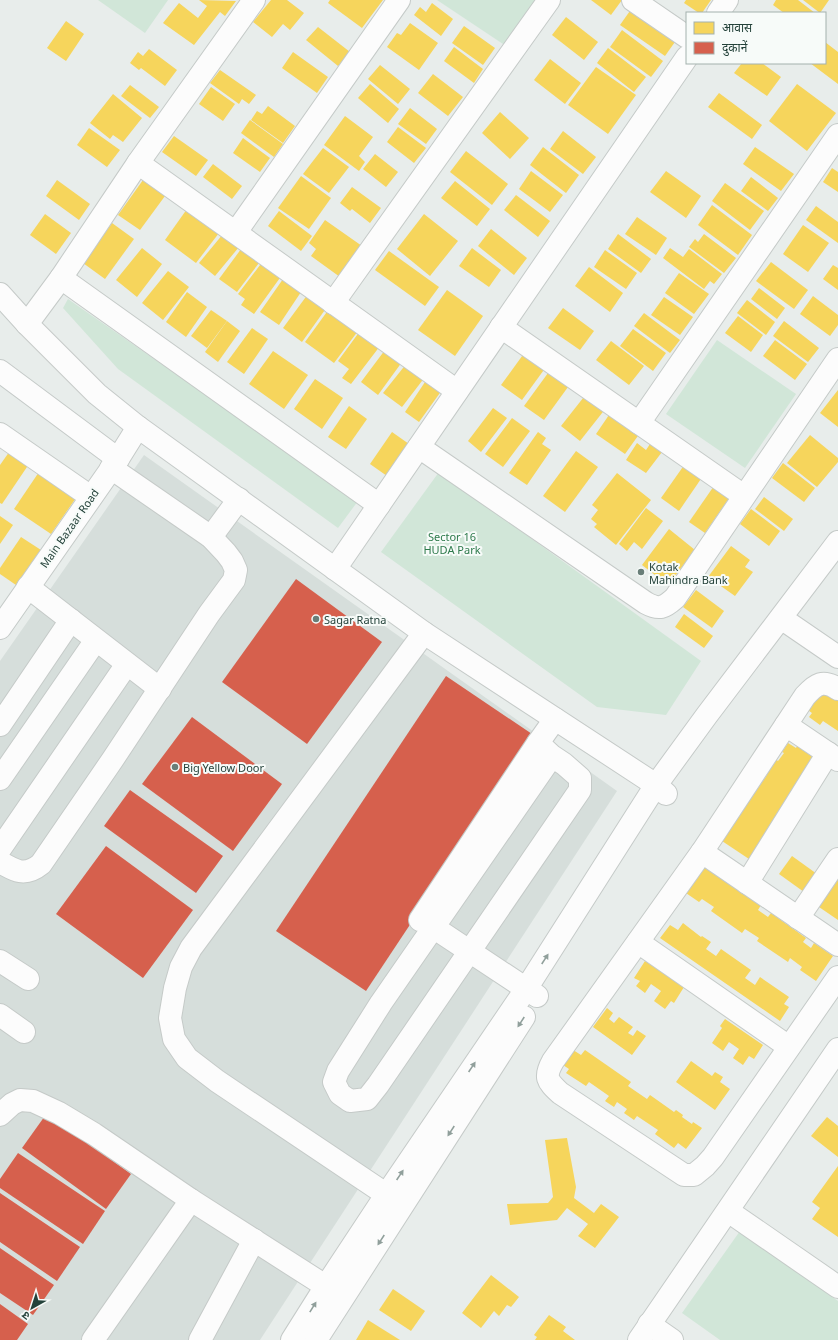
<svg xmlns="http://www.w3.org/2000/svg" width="838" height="1340" font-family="'Noto Sans','Noto Sans Devanagari',sans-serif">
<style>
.built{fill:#d6dedb}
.green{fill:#d1e6d8}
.homes{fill:#f6d55c}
.shops{fill:#d6604d}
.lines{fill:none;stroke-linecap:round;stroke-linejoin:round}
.minor-casing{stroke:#c5cac8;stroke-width:24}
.minor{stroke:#fcfcfc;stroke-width:22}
.oneway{fill:#909f9b}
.poi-dot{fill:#697e78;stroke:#f7fbf9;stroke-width:1.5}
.labels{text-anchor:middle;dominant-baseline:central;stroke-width:4;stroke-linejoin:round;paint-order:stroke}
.street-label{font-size:11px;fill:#24423a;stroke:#f7fbf9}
.park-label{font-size:11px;fill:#2d7a4b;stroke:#f7fbf9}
.poi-label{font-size:11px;fill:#24423a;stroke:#f7fbf9;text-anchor:start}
</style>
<rect width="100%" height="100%" fill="#e8edeb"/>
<!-- built -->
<polygon class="built" points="144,455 617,791 260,1340 0,1340 0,661"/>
<!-- green -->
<g class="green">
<polygon points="98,0 168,0 145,33"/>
<polygon points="437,0 536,0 506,46"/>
<polygon points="68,299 358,501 338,528 118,369 63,308"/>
<polygon points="717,340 796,394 745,468 666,414"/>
<polygon points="439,472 701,661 666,715 597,707 381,552"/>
<polygon points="740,1231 838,1301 838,1340 720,1340 682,1313"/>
</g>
<!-- homes -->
<g class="homes">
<polygon points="199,0 236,1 225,16 220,12 194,45 163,23 179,3 198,18 207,6"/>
<polygon points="271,0 287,0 304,13 290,30 283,24 272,37 253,22"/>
<polygon points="330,0 383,0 362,28 328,3"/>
<polygon points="591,0 622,0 611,15"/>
<polygon points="686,0 711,0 702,13 699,13 684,3"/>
<polygon points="776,0 798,0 815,13 784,13 773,5"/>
<polygon points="803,0 829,0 820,13"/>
<polygon points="432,3 453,19 441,36 414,15 420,7 426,12"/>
<polygon points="632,8 677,39 665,56 620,25"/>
<polygon points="566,17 598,42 584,60 552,35"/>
<polygon points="66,21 84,34 66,61 47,48"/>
<polygon points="410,23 438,43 419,70 387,47 397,33 401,35"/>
<polygon points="464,26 495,48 483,65 452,43"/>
<polygon points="318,27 350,52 338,66 306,40"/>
<polygon points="622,30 663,61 651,77 610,47"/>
<polygon points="825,42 838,52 838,84 810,63 825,63"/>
<polygon points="454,47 483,69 474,83 444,61"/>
<polygon points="608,48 646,77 634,92 597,63"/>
<polygon points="149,49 177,70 165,86 141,68 139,70 130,63 138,52 143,56"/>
<polygon points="293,52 328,77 317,93 282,68"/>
<polygon points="550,59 581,83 565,104 534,80"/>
<polygon points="742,63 762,63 781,77 767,96 734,73"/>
<polygon points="380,65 410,89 398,104 368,79"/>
<polygon points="596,67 636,95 608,134 568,105"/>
<polygon points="220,70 256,95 249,104 242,99 239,104 210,83"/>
<polygon points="433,74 463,97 448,116 418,93"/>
<polygon points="370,84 399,109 388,123 358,98"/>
<polygon points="797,84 836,113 807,151 769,121"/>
<polygon points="130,85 159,107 150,118 121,96"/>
<polygon points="211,87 235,104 223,121 199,104"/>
<polygon points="719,93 762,125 752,139 708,107"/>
<polygon points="113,94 142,118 123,142 113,135 110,139 90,123"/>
<polygon points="268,106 295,126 283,143 251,120 257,111 262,114"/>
<polygon points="410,108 437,129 426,144 398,124"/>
<polygon points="500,112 529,138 510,159 482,133"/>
<polygon points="345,116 373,137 359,156 365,162 359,171 324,145"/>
<polygon points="250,120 283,144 274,157 241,133"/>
<polygon points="398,127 426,148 414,163 387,142"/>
<polygon points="89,128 120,150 107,167 77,145"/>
<polygon points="563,131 596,157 583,174 550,149"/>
<polygon points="174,136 208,160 196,176 162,152"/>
<polygon points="243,138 270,158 260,172 233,153"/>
<polygon points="543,147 579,175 566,193 530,165"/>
<polygon points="755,147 794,174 781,191 743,164"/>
<polygon points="323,148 349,167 329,193 303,174"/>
<polygon points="466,151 508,184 492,205 450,172"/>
<polygon points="375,154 398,172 386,187 363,169"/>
<polygon points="213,164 242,186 232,199 203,177"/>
<polygon points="832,168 838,172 838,192 823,182"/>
<polygon points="531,171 563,195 550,212 519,189"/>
<polygon points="666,171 701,196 686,218 650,192"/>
<polygon points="301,176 331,198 309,229 278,208"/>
<polygon points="751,177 778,198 768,211 741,191"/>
<polygon points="57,180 90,204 79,220 46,196"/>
<polygon points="143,180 165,196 140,230 118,215"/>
<polygon points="455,181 490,209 477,226 441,198"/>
<polygon points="725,183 764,211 750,230 712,201"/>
<polygon points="352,187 381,208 370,223 352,209 350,211 340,203"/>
<polygon points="516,195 550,221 538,237 504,210"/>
<polygon points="712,205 752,235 738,255 698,225"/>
<polygon points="816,206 838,222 838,243 806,220"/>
<polygon points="187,209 219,233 196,263 165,240"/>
<polygon points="279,211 312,236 301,251 268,226"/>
<polygon points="45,214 71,233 56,254 30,235"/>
<polygon points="424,214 458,241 430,276 397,249"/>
<polygon points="637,217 667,238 656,255 625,234"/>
<polygon points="325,220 362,246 340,277 311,256 316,249 309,243"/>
<polygon points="112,223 134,239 105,279 83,263"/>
<polygon points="803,225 829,243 808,272 783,254"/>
<polygon points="491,229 527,258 514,275 478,246"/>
<polygon points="223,234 239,247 215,276 199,263"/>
<polygon points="618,234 651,259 641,273 608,249"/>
<polygon points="704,234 736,258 724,273 689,247 695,239 698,242"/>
<polygon points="244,245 262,259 237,292 219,279"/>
<polygon points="142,248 162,264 137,297 116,280"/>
<polygon points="472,248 501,270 489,287 459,266"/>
<polygon points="670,248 683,257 689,249 722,274 714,284 710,281 704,289 663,258"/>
<polygon points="605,250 637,273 626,289 594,267"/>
<polygon points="389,251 439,287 425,306 375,270"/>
<polygon points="263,261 282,275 254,314 241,305 245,299 238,294"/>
<polygon points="771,262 808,290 794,309 756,281"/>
<polygon points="833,265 838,268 838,290 823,279"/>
<polygon points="589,267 623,293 610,312 575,286"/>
<polygon points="168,271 189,287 163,320 142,303"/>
<polygon points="679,273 709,294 694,314 665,293"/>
<polygon points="283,279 301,292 279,325 260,312"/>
<polygon points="759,288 785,308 777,319 751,299"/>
<polygon points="447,290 483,316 455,356 418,330"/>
<polygon points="187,292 207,307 186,337 166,322"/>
<polygon points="308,294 327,307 302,342 283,328"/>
<polygon points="813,296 838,315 838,325 830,336 800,314"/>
<polygon points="664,297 693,317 680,335 651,315"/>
<polygon points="747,300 775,322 766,335 737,313"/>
<polygon points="563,308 594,331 580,350 548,328"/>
<polygon points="329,309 358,331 334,363 305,342"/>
<polygon points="211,310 227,321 207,348 191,336"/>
<polygon points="644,313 680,340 670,353 634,326"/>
<polygon points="738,316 763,335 751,352 725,333"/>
<polygon points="227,321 240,331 218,362 205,352"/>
<polygon points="784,321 819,348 808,362 773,336"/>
<polygon points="252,328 268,339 244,374 227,362"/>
<polygon points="633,329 666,353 653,371 620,346"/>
<polygon points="360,331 380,346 351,384 342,378 349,369 338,361"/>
<polygon points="775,340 807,364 795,380 763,356"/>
<polygon points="611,341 644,366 629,385 596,360"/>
<polygon points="385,350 402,362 378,395 361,382"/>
<polygon points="273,351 308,375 284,409 249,384"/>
<polygon points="525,352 546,367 522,400 501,385"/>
<polygon points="407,363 425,377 402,407 383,393"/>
<polygon points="548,373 568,387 544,420 524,406"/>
<polygon points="315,379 343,398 322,429 294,409"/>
<polygon points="427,379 442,390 419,422 405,412"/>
<polygon points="838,390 838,427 820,413"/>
<polygon points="587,393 606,408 580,441 561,426"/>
<polygon points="349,406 367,419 346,449 328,437"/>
<polygon points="493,408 507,418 481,452 468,441"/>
<polygon points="611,412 640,433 625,454 596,434"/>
<polygon points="512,418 530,431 503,467 485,454"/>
<polygon points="392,432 409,444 387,476 370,464"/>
<polygon points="538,432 546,438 542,444 551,450 527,485 509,473"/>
<polygon points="810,435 838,458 838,462 817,487 787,463"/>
<polygon points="637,443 646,450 650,444 662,452 646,473 626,460"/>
<polygon points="12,448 31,461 2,504 0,503 0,465"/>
<polygon points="576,451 598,467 565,512 543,496"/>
<polygon points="687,461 705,473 679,511 661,498"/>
<polygon points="783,463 815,488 804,502 772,478"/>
<polygon points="41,469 78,495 51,534 14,509"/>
<polygon points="617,473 651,500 616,545 594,527 597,524 591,519 598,510 592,505"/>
<polygon points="716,483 732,494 705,533 689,522"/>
<polygon points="764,497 793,519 784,531 755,509"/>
<polygon points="646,508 663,521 642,549 634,542 627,551 619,544"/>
<polygon points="751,509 780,531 769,546 740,524"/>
<polygon points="0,516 13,525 0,544"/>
<polygon points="669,529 695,550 668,585 642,565"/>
<polygon points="21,537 41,550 16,585 0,574 0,568"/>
<polygon points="731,546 750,560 745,567 753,572 735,596 708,577"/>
<polygon points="696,590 724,611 712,628 683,607"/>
<polygon points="684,614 713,636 704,648 675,627"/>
<polygon points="822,684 838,696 838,731 823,721 820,725 809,717 812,713 805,708"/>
<polygon points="788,743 796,748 797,746 814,758 749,859 722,841 740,805 744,808 767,775 763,772 773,757 778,761 784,753 782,752"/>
<polygon points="792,856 817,874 804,892 779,874"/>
<polygon points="702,864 761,905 758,910 768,917 771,913 806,938 803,942 811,948 814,943 833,956 816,981 800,970 802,967 790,958 788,962 757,941 759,938 745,929 742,933 711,911 714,907 702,899 699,902 683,891"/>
<polygon points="838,878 838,920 819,907"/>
<polygon points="683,923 701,937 702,936 711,942 706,949 716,956 721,949 751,970 745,978 755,985 760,977 789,997 784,1004 789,1007 780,1021 660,938 670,925 678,930"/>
<polygon points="645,961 684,987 674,1003 671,1001 665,1009 654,1001 661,991 651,984 645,993 636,986 640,981 634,978"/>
<polygon points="607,1008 613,1013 609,1019 614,1023 619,1017 633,1027 628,1033 633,1036 637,1030 646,1036 632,1055 593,1027"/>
<polygon points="725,1019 763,1045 754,1059 749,1056 743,1065 733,1058 739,1049 729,1042 723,1051 712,1043 722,1028 720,1026"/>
<polygon points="570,1048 581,1055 585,1050 631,1082 628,1086 647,1099 650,1095 674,1112 676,1110 683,1115 682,1117 692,1124 693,1122 702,1128 686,1149 678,1143 674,1148 655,1134 658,1130 637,1116 634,1120 624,1113 627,1109 617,1102 614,1107 605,1101 609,1096 589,1082 586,1086 566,1073 569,1069 560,1063"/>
<polygon points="691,1061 712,1076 715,1072 723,1077 720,1082 730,1089 715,1110 676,1082"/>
<polygon points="827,1117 838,1126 838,1157 811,1136"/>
<polygon points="567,1138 576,1187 574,1198 594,1213 601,1204 619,1217 595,1248 578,1236 588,1224 567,1208 557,1220 510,1225 507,1204 548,1203 553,1197 545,1140"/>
<polygon points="838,1166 838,1237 812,1219 820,1208 812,1202"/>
<polygon points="491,1275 519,1297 511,1307 507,1305 499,1316 494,1311 481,1328 462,1313"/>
<polygon points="393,1289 425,1311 411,1331 379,1310"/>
<polygon points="549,1315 566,1327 563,1331 575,1340 535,1340 537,1337 534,1335"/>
<polygon points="368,1320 400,1340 356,1340"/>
</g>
<!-- shops -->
<g class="shops">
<polygon points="296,579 382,642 307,744 222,682"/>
<polygon points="446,676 535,736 366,991 276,931"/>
<polygon points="192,717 282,784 233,851 142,784"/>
<polygon points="130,790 223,856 196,893 104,826"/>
<polygon points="106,846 193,910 143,978 56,914"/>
<polygon points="47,1113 131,1174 106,1209 22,1148"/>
<polygon points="18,1153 105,1211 83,1244 0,1188 0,1179"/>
<polygon points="0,1193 80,1247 57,1281 0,1242"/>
<polygon points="0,1248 54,1285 33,1315 0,1293"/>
<polygon points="0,1304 28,1324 17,1340 0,1340"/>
</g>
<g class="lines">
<!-- minor casing -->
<g class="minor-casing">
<g id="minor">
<polyline points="633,0 687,37"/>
<polyline points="718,13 727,0"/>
<polyline points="138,163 457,391"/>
<polyline points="236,232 399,0"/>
<polyline points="61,278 379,505"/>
<polyline points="0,294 27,324 97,394 138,427 424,633 656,785 666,794"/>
<polyline points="333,303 549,0"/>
<polyline points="27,324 61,278 138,163 254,0"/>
<polyline points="501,327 744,496"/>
<polyline points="0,371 118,459"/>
<polyline points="639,423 838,135"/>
<polyline points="0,434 91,497"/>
<path d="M419,447L646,603C659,610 664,608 675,598L838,359"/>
<polyline points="211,537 239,499"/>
<polyline points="335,569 687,57"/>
<polyline points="28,587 160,689"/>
<polyline points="781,618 838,657"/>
<polyline points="0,628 118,459 138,427"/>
<path d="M838,689C823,679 816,684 805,696L702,852L553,1061C544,1077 547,1081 560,1093L684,1175H694L705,1166L713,1157L838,977"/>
<polyline points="0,725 71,620"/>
<polyline points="786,725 838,760"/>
<polyline points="552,756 564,764 580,778 580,790 378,1085 367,1099 350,1101 340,1094 334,1082 338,1071 381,1003 552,756 538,743 555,719"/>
<polyline points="0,779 96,640"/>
<polyline points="0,849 127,664"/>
<polyline points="702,852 838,945"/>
<path d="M0,862C15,871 25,877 41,864L113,759L209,614L234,580L236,570L232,561L226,553L211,537L111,468"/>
<polyline points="747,883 828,753"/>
<polyline points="798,918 838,859"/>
<polyline points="420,920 538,743"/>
<polyline points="433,927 537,996"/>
<polyline points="638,942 789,1047"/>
<polyline points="0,961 28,979"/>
<polyline points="0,1015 24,1032"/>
<polyline points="0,1115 12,1104 20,1100 33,1101 59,1113 94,1134 191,1200 338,1294"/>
<polyline points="399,1203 217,1081 187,1058 174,1039 170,1018 175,988 181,967 191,948 424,633"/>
<polyline points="728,1211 838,1287"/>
<polyline points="649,1324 672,1340"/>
<polyline points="93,1340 191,1200"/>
<polyline points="200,1340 254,1240"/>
<polyline points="292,1340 326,1286 386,1195 526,989 656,785 707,715 838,542"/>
<polyline points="316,1340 524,1017"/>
<polyline points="639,1340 838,1049"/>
</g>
</g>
<!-- minor -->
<use href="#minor" class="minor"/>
</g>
<!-- one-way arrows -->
<defs><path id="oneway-solid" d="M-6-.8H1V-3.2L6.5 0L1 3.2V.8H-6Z"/></defs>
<g class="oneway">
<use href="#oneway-solid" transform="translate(545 959) rotate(-57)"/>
<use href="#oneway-solid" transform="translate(521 1022) rotate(123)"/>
<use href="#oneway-solid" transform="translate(472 1067) rotate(-56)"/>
<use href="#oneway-solid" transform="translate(451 1131) rotate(123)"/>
<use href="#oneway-solid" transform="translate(400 1175) rotate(-56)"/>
<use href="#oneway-solid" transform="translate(381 1240) rotate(123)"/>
<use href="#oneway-solid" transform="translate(313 1307) rotate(-58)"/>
</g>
<!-- markers -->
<g class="poi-dot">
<circle cx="641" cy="572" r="4"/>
<circle cx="316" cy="619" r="4"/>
<circle cx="175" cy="767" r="4"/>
</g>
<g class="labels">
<!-- street labels -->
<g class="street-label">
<text transform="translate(69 528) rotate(-55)">Main Bazaar Road</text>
</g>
<!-- park labels -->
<g class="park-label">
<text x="452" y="536">Sector 16<tspan x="452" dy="13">HUDA Park</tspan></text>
</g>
<!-- poi labels -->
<g class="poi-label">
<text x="649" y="566">Kotak<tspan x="649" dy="13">Mahindra Bank</tspan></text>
<text x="324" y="619">Sagar Ratna</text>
<text x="183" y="767">Big Yellow Door</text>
</g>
</g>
<!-- legend -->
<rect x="686" y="12" width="140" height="52" fill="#f7fbf9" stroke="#a3b1ad"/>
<rect x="694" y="22" width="20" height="12" fill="#f6d55c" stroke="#a3b1ad"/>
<text x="722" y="32" font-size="12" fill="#24423a">आवास</text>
<rect x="694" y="42" width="20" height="12" fill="#d6604d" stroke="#a3b1ad"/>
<text x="722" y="52" font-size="12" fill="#24423a">दुकानें</text>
<!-- north arrow -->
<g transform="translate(32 1308) rotate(219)" stroke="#f7fbf9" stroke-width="3" paint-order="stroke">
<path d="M0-3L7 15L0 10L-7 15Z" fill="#24423a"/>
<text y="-6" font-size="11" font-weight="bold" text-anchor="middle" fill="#24423a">उ</text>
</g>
</svg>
